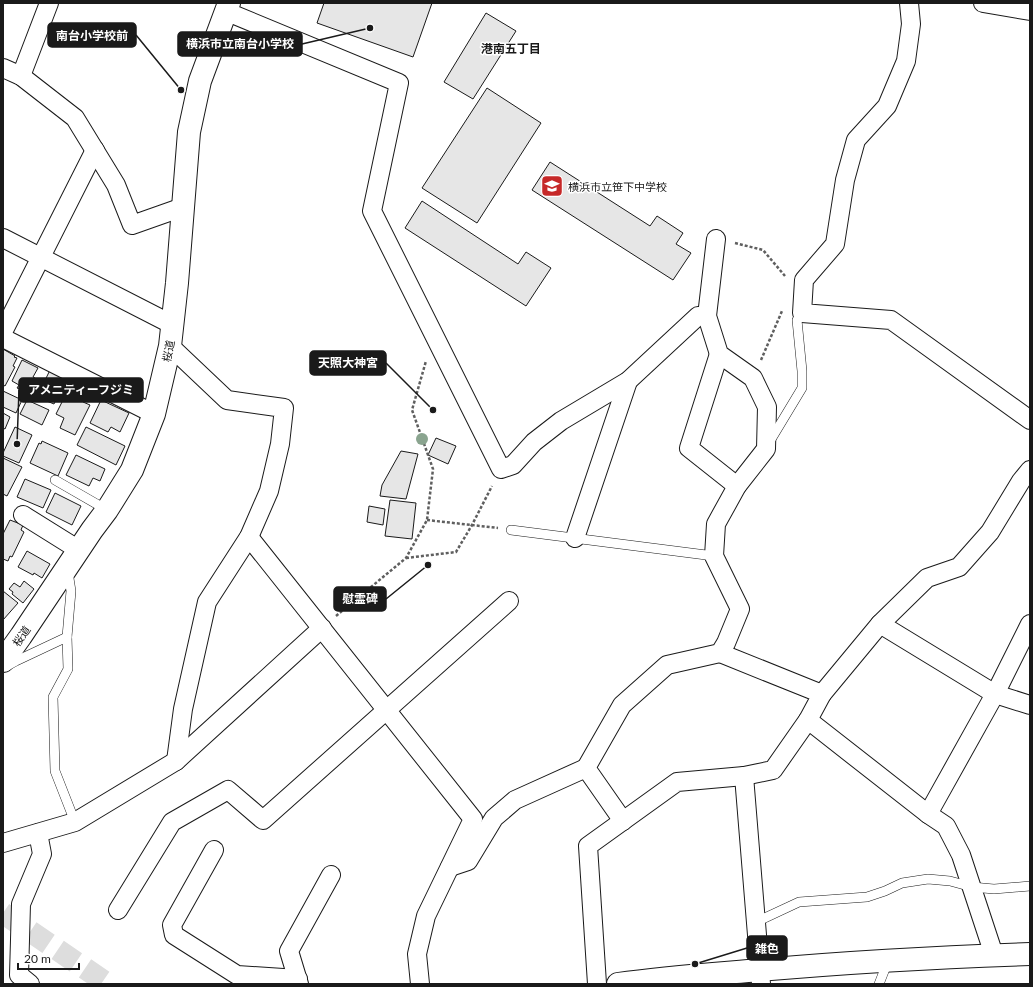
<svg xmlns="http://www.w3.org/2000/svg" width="1033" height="987" font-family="Lato,'Noto Sans JP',sans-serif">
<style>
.building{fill:#e6e6e6;stroke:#1a1a1a}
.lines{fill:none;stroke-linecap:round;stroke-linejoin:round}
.primary-tunnel{stroke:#ddd;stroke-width:22;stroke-dasharray:22 11;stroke-linecap:butt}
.service-casing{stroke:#1a1a1a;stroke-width:10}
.minor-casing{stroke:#1a1a1a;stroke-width:20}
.tertiary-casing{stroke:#1a1a1a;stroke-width:24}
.path{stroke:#5f5f5f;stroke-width:2.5;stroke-dasharray:3 2;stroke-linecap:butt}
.service{stroke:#fff;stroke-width:9}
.minor{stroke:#fff;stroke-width:18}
.tertiary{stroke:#fff;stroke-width:22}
.tree{fill:#8aa48f}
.labels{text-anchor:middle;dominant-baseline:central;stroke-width:3;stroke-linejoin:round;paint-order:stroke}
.poi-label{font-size:11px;fill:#1a1a1a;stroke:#fff;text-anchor:start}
.street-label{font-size:11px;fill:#1a1a1a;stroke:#fff}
.neighbourhood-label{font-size:12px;font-weight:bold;fill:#1a1a1a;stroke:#fff}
.leader{fill:none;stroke:#1a1a1a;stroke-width:1.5}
.callout-dot{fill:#1a1a1a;stroke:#fff;stroke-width:1.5}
.callout{fill:#1a1a1a;stroke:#1a1a1a;stroke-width:1.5}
.callout-label{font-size:12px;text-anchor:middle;font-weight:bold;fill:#fff}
</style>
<rect width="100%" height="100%" fill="#fff"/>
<!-- building -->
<g class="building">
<polygon points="324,3 432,3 413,57 317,23"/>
<polygon points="486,13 516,31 473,99 444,82"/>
<polygon points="487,88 541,123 477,223 422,188"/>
<polygon points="550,162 650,226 657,216 683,233 676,244 691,253 673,280 532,190"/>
<polygon points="422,201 518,264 526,252 551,268 526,306 405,228"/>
<polygon points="3,349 15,356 14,357 17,358 13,366 15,367 5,386 3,385"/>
<polygon points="22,360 38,368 33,377 35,378 31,388 29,387 26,392 17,388 19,385 12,381"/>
<polygon points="50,370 61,376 56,387 61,389 54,404 37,397"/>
<polygon points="70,386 87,394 83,402 90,405 75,435 60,428 64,418 56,414"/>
<polygon points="3,391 22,400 16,413 3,407"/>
<polygon points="27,400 49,410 42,425 20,414"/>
<polygon points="101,400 129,413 120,432 111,427 108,432 90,423"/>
<polygon points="3,413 10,417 5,429 3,428"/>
<polygon points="15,427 32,435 19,463 3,456 3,453"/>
<polygon points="86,427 125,446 116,465 77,445"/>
<polygon points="436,438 456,446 448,464 428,455"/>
<polygon points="42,441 68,453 58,476 30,463 39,443 41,444"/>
<polygon points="401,451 418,454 406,499 380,496 382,485"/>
<polygon points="76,455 105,469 100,481 93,478 89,486 66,475"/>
<polygon points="3,458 22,467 7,496 3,494"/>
<polygon points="25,479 51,490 43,508 17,497"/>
<polygon points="55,493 81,506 72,525 46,512"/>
<polygon points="390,500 416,503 412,539 385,536"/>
<polygon points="369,506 385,509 383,525 367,522"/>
<polygon points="10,520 23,525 21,530 24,532 12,557 10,556 8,561 3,559 3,534"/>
<polygon points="27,551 50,564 42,578 34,573 33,575 18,567"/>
<polygon points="24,581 34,589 23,603 12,594 13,592 9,589 14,583 20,587"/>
<polygon points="3,591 18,603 3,620"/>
</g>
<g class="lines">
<!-- primary-tunnel -->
<polyline class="primary-tunnel" points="3,913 108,984"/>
<!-- service casing -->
<g class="service-casing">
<g id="service">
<polyline points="770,441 802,388 802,371 797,320 802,313"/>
<polyline points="55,480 107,510"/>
<polyline points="511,530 714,556"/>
<polyline points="67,637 71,591 68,572"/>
<polyline points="7,666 16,661 67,637 68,669 53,697 55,771 75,822"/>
<polyline points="756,922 799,902 867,897 885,891 902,883 928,879 950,881 972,887 994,889 1030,886"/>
<polyline points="879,984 888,961"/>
</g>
</g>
<!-- minor casing -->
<g class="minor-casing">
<g id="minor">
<polyline points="909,3 911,24 906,61 887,106 856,140 845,180 835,244 804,280 802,313 891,320 1030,420"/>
<polyline points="983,3 1030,11"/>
<polyline points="225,11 399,83 372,211 501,469 513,465 534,442 561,421 628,381 698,316 707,316"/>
<polyline points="3,68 21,76 75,118 116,185 132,225 183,207"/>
<polyline points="21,76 49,3"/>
<polyline points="3,238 173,325"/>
<polyline points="3,332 95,150"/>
<polyline points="3,338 154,414"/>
<polyline points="170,346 227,400 284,408 280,444 269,491 249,537 207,602 183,709 176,761"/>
<polyline points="719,354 689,448 737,486"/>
<polyline points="23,515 79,550"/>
<polyline points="249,537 473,819 426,916 417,954 420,984"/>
<polyline points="575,538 628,381"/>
<polyline points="880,624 995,694 1030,705"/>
<polyline points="720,653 822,694 808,720 928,814 946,826 961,855 994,955"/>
<polyline points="822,694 880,624 927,578 959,567 990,532 1021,481 1030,470"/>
<polyline points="744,776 761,984"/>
<polyline points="928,814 995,694 1030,624"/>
<polyline points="623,821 586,768 622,705 667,665 720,653 726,643 740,609 714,556 716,524 737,486 766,449 767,407 753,378 719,354 707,316 716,239"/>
<polyline points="3,843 75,822 176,761 322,628"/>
<polyline points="214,850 172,925 174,935 237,975 298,979"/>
<polyline points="450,867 468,861 494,818 515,800 586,768"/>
<polyline points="118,910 172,822 228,790 263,820 509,601"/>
<polyline points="30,984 19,975 21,904 42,854 38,833"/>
<polyline points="299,984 289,951 331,875"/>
<polyline points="597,984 588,846 677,782 744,776 773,770 808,720"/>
</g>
</g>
<!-- tertiary casing -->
<g class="tertiary-casing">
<g id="tertiary">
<polyline points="3,661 21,636 92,530 107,510 132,470 154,414 170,346 177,283 189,132 200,81 229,3"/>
<path d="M618,984C666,977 713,974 760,970C850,962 940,957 1030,954"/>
</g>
</g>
<!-- path -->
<g class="path">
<polyline points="735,243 763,250 785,276"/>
<polyline points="761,360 782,311"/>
<polyline points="427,520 498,528"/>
<polyline points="406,558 456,552 472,525 492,486"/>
<polyline points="336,616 406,558 427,520 433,469 412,410 426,361"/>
</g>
<!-- service -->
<use href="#service" class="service"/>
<!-- minor -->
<use href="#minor" class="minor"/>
<!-- tertiary -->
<use href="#tertiary" class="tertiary"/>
</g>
<!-- trees -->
<circle class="tree" cx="422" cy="439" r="6"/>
<!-- icons -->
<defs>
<g id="school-square" transform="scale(1.15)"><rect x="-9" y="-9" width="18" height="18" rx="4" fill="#c62828" stroke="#fff"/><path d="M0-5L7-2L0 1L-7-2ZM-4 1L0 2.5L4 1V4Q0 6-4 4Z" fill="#fff"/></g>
</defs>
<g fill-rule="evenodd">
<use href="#school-square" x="552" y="186"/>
</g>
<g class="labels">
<!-- poi labels -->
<g class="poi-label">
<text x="568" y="186">横浜市立笹下中学校</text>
</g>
<!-- street labels -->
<g class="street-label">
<text transform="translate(168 351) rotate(-79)">桜道</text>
<text transform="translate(21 636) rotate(-55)">桜道</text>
</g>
<!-- neighbourhood labels -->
<g class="neighbourhood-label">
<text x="511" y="48">港南五丁目</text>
</g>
</g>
<!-- callouts -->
<path class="leader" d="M181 90L136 35M370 28L302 44M433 410L386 363M17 444L19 390M428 565L386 599M695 964L747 948"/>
<g class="callout-dot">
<circle cx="181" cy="90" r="4"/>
<circle cx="370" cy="28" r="4"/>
<circle cx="433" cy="410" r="4"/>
<circle cx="17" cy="444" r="4"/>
<circle cx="428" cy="565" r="4"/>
<circle cx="695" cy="964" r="4"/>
</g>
<g class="callout">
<rect x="48" y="23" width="88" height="24" rx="4"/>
<rect x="178" y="32" width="124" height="24" rx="4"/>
<rect x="310" y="351" width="76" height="24" rx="4"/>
<rect x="19" y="378" width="124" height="24" rx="4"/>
<rect x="334" y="587" width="52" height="24" rx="4"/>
<rect x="747" y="936" width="40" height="24" rx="4"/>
</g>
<g class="callout-label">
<text x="92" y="40">南台小学校前</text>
<text x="240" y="48">横浜市立南台小学校</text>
<text x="348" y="367">天照大神宮</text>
<text x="81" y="394">アメニティーフジミ</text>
<text x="360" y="603">慰霊碑</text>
<text x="767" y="953">雑色</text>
</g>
<!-- border -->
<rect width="1033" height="987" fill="none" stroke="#1a1a1a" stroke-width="8"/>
<!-- scale -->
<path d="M18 963v6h61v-6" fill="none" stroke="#1a1a1a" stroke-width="2"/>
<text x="24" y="963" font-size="12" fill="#1a1a1a" stroke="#ffffff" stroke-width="3" paint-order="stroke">20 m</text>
</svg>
